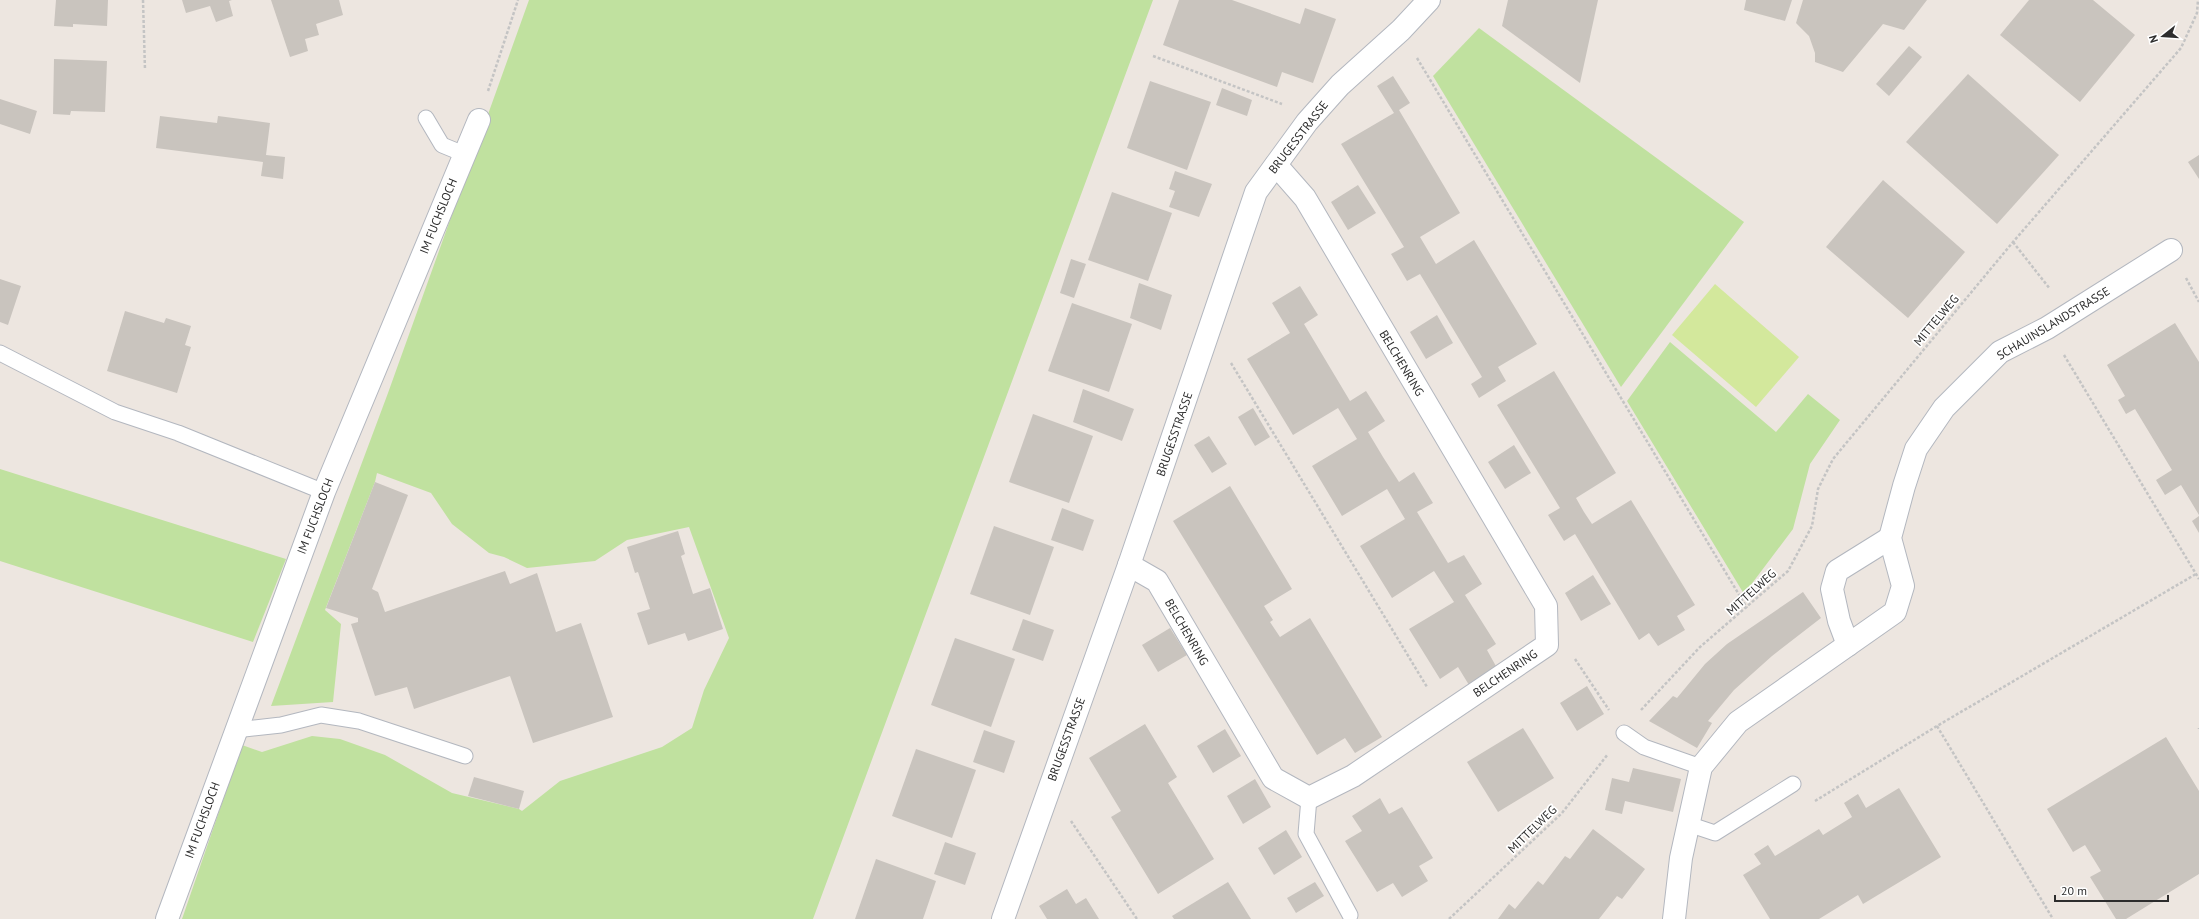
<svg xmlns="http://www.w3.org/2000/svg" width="2199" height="919" font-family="'PT Sans',sans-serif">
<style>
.green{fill:#c0e19f}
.pitch{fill:#d3e89c}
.building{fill:#c9c4be}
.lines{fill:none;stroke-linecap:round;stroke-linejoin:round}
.lane-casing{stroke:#b3b7bf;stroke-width:17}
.street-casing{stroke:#b3b7bf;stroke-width:24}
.path{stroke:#c4c4c4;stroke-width:2.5;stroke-dasharray:3 2;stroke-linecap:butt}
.lane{stroke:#fff;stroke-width:15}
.street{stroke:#fff;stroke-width:22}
.labels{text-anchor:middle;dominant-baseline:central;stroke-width:3.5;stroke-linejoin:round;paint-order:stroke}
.street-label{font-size:12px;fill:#2d2d2d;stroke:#fff}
</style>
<rect width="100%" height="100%" fill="#ede6e0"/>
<!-- green -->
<g class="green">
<polygon points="529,0 1153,0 813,919 182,919 242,745 262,752 312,736 340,739 385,755 452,793 519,809 522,811 560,781 662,747 692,728 704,690 729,638 689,527 627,540 595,561 527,568 504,557 489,553 452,524 431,493 377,473 375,482 325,610 341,624 333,702 271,706 388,393"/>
<polygon points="1479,28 1744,222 1621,387 1433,76"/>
<polygon points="1670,342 1776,432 1808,394 1840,420 1810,464 1793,529 1744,594 1627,401"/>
<polygon points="0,469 286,559 253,642 0,561"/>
</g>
<!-- pitch -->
<polygon class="pitch" points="1715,284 1799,357 1756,407 1672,335"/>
<!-- building -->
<g class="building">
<polygon points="56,0 108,0 107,26 73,24 73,27 54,26"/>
<polygon points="182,0 232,0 229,1 233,16 216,22 210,6 186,13"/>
<polygon points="271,0 339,0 343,15 316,24 319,35 305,39 308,51 290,57"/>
<polygon points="1179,0 1232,0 1300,24 1305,8 1336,19 1313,83 1282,72 1277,87 1163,45"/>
<polygon points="1508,0 1598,0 1580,83 1502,26"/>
<polygon points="1746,0 1792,0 1785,21 1744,10"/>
<polygon points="1803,0 1927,0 1904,30 1883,24 1843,72 1815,62 1815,53 1809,36 1796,23"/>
<polygon points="2029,0 2093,0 2135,35 2080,102 2000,35"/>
<polygon points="1909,46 1922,57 1889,96 1876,84"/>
<polygon points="54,59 107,61 105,112 71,111 70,115 53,114"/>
<polygon points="1968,74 2059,155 1997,224 1906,142"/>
<polygon points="1393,76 1410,103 1399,110 1460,213 1420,237 1436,264 1474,240 1537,344 1498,367 1506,381 1479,398 1471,384 1482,377 1420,274 1407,281 1391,254 1404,247 1341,144 1394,113 1377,86"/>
<polygon points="1150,81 1211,102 1187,170 1127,148"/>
<polygon points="1222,88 1252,100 1247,116 1216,105"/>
<polygon points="0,99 37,111 30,134 0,124"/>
<polygon points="160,116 217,123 218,116 270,123 266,155 285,157 283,179 261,176 263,162 156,148"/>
<polygon points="2199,155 2199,179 2188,162"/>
<polygon points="1175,171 1212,184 1199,217 1169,207 1175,191 1169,189"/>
<polygon points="1883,180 1965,252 1908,318 1826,247"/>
<polygon points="1358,185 1376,213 1348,230 1331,202"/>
<polygon points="1112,192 1172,213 1148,281 1088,260"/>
<polygon points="1071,259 1086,264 1074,298 1060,293"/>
<polygon points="0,279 21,286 8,325 0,322"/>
<polygon points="1139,283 1172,295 1161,330 1130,318"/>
<polygon points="1300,286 1318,315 1304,324 1350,401 1366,391 1385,421 1368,432 1383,457 1399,482 1414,472 1433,503 1417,512 1448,563 1464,555 1482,584 1465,595 1496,644 1487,650 1497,668 1469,685 1458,667 1440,679 1409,629 1454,602 1434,571 1392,598 1360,546 1405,519 1387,489 1342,516 1312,466 1357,439 1338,408 1293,435 1247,359 1290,333 1272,303"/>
<polygon points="1072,303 1132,324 1109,392 1048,371"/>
<polygon points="125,311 164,323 166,318 191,326 185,345 191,347 177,393 107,371"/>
<polygon points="1437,315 1453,343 1426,359 1410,332"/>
<polygon points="2175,323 2199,362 2199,515 2181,485 2165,495 2156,480 2172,470 2135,409 2126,414 2118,400 2125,396 2107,365"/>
<polygon points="1554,371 1616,473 1576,498 1584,512 1592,524 1631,500 1695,605 1677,616 1685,630 1658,646 1649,633 1639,640 1575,534 1564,541 1548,515 1560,508 1497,405"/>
<polygon points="1083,389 1134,409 1122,441 1073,422"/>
<polygon points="1253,408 1270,437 1255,446 1238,417"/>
<polygon points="1033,414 1093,436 1069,503 1009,482"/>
<polygon points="1209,436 1227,464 1212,473 1194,445"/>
<polygon points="1514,445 1531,473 1505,489 1488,462"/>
<polygon points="375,482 408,495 372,589 378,592 385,612 505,571 510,584 537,573 556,632 581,623 613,717 533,743 510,676 414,709 407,687 375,696 351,624 358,622 358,618 326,608"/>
<polygon points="1230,486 1292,589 1264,606 1273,620 1270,622 1280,637 1310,618 1382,737 1355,753 1345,738 1317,755 1173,521"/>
<polygon points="1062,508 1094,520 1083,551 1051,540"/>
<polygon points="2199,516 2199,533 2192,521"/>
<polygon points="994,526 1054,547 1030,615 970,594"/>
<polygon points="678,531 685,554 681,556 693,594 710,588 723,629 688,641 685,633 648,645 637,613 650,609 638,572 635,573 627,547"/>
<polygon points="1593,575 1611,604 1581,621 1565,593"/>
<polygon points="1803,592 1821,618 1772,656 1734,690 1708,721 1712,723 1697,748 1649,721 1673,696 1677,698 1705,664 1727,644"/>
<polygon points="1023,619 1054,630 1043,661 1012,650"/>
<polygon points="1170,628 1187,655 1158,672 1142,645"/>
<polygon points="955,638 1015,659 991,727 931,705"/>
<polygon points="1587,686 1604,714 1577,731 1560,703"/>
<polygon points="1145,724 1177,777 1168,783 1214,859 1158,894 1111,817 1121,811 1089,758"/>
<polygon points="1523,728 1554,778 1498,812 1467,762"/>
<polygon points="1225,729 1241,756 1213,773 1197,746"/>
<polygon points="984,730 1015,741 1004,773 973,762"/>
<polygon points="2166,737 2199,791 2199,874 2126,919 2116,919 2090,877 2101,871 2085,845 2073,852 2047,809"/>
<polygon points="916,749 976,770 952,838 892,816"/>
<polygon points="1633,768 1681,779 1673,812 1625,801 1622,814 1605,810 1612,778 1629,782"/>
<polygon points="474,777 524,791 519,809 468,796"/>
<polygon points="1255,779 1271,807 1243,824 1227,796"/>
<polygon points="1899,788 1941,857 1863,904 1858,895 1819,919 1770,919 1743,875 1761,864 1754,854 1768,845 1775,856 1819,829 1823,835 1852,817 1844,803 1858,794 1866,808"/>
<polygon points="1380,798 1389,814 1402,807 1433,858 1419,866 1428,881 1402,897 1393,883 1377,892 1345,841 1362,831 1352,816"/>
<polygon points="1593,829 1645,869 1622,899 1617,896 1599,919 1498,919 1509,904 1515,909 1538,881 1543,885 1565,856 1570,859"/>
<polygon points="1286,830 1302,857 1274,875 1258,848"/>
<polygon points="945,842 976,853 965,885 934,874"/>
<polygon points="876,859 936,881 923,919 855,919"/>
<polygon points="1228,882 1251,919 1174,919 1172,916"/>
<polygon points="1315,882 1324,896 1296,913 1287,898"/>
<polygon points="1067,889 1076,904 1086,898 1099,919 1047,919 1039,906"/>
</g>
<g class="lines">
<!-- lane casing -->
<g class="lane-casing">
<g id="lane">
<polyline points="426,118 442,145 464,154"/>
<polyline points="0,353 115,412 178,433 324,492"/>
<polyline points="235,730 281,725 321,715 359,721 465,756"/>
<polyline points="1624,733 1644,747 1701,767"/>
<polyline points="1309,798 1306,834 1350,915"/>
<polyline points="1688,824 1715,833 1793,784"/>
</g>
</g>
<!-- street casing -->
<g class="street-casing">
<g id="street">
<polyline points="1129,565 1157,581 1273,778 1309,798 1353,776 1547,645 1546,606 1305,198 1276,165"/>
<polyline points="1848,645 1839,621 1832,589 1837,571 1890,538"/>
<polyline points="167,919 324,492 479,120"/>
<polyline points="1003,919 1129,565 1256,192 1307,122 1340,85 1401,30 1429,0"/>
<polyline points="1674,919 1681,858 1701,767 1738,722 1895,612 1903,586 1890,538 1904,486 1916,449 1944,408 2000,352 2047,328 2171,250"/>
</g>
</g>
<!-- path -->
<g class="path">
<polyline points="143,0 145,70"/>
<polyline points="1153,56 1282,104"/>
<polyline points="1417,58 1747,608"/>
<polyline points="488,91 518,0"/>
<polyline points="2013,242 2050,289"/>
<polyline points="2186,278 2199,302"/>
<polyline points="2064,355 2199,579"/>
<polyline points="1231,363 1427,687"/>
<polyline points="1575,659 1609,710"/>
<polyline points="1641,710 1700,647 1788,571 1812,526 1818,489 1833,459 2013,242 2181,48 2197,13 2198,0"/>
<polyline points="1937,726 2053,919"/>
<polyline points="2199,728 2199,729"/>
<polyline points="1815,801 1937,726 2196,574"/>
<polyline points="1071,821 1137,919"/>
<polyline points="1449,919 1562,813 1608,754"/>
</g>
<!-- lane -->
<use href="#lane" class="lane"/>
<!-- street -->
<use href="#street" class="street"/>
</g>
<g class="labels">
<!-- street labels -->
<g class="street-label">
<text transform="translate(1298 137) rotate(-52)">BRUGESSTRASSE</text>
<text transform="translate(438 216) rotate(-68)">IM FUCHSLOCH</text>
<text transform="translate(1936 320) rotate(-50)">MITTELWEG</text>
<text transform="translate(2053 323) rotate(-31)">SCHAUINSLANDSTRASSE</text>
<text transform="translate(1402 363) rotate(59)">BELCHENRING</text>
<text transform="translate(1174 434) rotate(-71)">BRUGESSTRASSE</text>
<text transform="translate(315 516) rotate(-69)">IM FUCHSLOCH</text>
<text transform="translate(1751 592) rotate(-42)">MITTELWEG</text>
<text transform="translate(1187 632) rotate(60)">BELCHENRING</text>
<text transform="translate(1505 673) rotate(-34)">BELCHENRING</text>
<text transform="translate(1066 739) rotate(-70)">BRUGESSTRASSE</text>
<text transform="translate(202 820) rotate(-70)">IM FUCHSLOCH</text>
<text transform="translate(1532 829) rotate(-44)">MITTELWEG</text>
</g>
</g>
<!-- north arrow -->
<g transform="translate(2163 36) rotate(253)" stroke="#ffffff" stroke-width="3" paint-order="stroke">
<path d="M0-3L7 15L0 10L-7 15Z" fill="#2d2d2d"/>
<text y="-6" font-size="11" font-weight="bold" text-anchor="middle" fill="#2d2d2d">N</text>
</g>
<!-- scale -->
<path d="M2055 895v6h113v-6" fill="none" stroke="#2d2d2d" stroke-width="2"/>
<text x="2061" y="895" font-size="12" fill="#2d2d2d" stroke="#ffffff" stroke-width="3" paint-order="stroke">20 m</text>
</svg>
